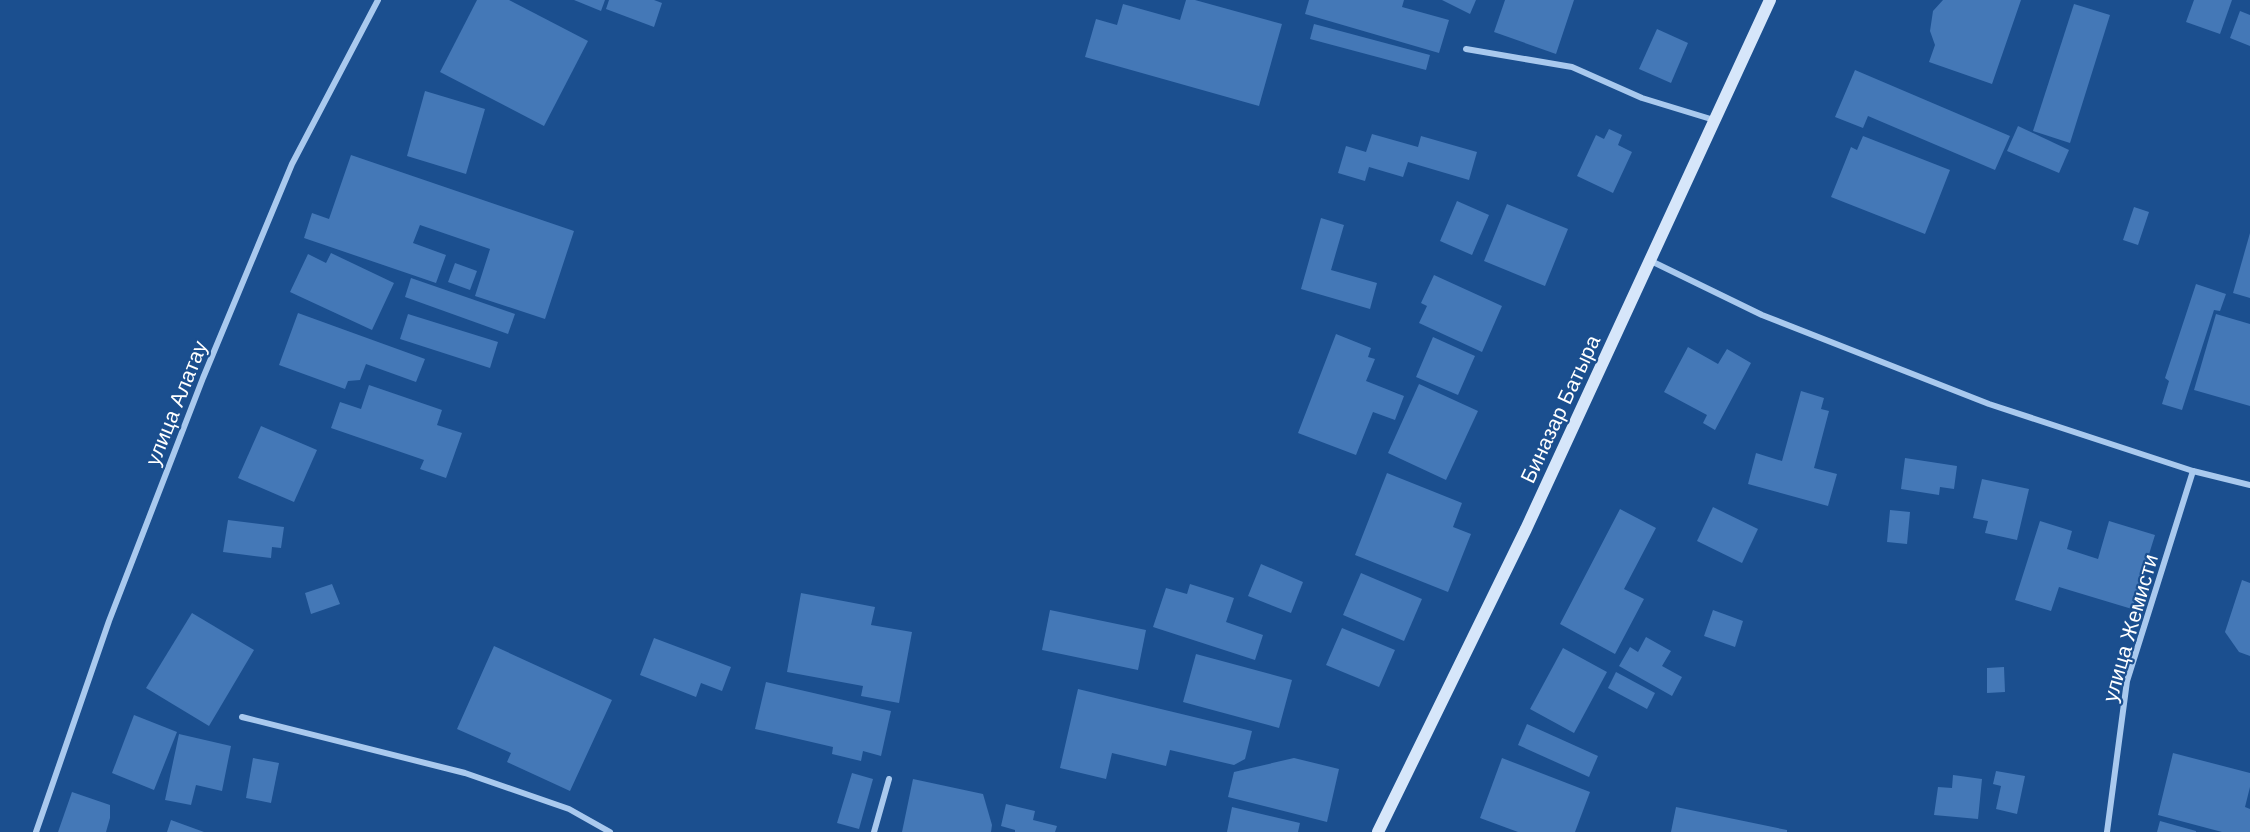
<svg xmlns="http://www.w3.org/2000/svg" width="2250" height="832" font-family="Arial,sans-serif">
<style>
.building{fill:#4478b7}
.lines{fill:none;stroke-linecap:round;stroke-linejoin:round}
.street{stroke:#a9c9ee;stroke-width:6}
.secondary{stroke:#d6e6fa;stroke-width:12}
.labels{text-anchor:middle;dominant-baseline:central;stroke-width:4.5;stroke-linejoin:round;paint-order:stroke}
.street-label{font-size:21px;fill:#fff;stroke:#1b4f8f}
</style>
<rect width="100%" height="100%" fill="#1b4f8f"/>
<!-- building -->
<g class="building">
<polygon points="477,0 509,0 588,41 544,126 440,72"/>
<polygon points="574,0 605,0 601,11"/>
<polygon points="609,0 654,0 662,3 654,27 606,9"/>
<polygon points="1186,0 1195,0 1282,24 1259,106 1085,57 1096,19 1117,25 1123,4 1180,20"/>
<polygon points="1309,0 1404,0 1402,7 1449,20 1439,53 1305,14"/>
<polygon points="1442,0 1476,0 1470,14"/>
<polygon points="1505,0 1574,0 1556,54 1494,32"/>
<polygon points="1943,0 2021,0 1992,84 1929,62 1935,45 1930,31 1933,11"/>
<polygon points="2194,0 2232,0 2220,34 2186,22"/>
<polygon points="2074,4 2110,15 2070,143 2033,131"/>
<polygon points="2240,11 2250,15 2250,46 2230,38"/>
<polygon points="1314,24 1430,55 1426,70 1310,39"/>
<polygon points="1657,29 1688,43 1671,83 1639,69"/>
<polygon points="1855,70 2010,136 1995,170 1868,116 1863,128 1835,117"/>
<polygon points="425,91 485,109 466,174 407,156"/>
<polygon points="2018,126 2069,150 2059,173 2007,151"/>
<polygon points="1609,129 1622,135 1618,145 1632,152 1613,193 1577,176 1596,135 1604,139"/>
<polygon points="1372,134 1418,147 1421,136 1477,152 1469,180 1408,162 1403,177 1369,167 1365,181 1338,173 1346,146 1366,152"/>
<polygon points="1863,136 1950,170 1925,234 1831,197 1851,147 1857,150"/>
<polygon points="351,155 574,231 545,319 475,296 490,249 420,225 413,243 446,255 436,283 304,238 312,213 329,219"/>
<polygon points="1457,201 1489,215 1472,255 1440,241"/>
<polygon points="1507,204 1568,229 1545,286 1484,261"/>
<polygon points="2134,207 2149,212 2138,245 2123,240"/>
<polygon points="1321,218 1344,225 1331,270 1377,283 1370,309 1301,289"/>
<polygon points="2250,233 2250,298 2233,293"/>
<polygon points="331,253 394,283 372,330 290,292 308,254 326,263"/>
<polygon points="455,263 477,271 470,290 448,282"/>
<polygon points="1434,275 1502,306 1482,352 1419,323 1427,306 1421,303"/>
<polygon points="411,278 515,314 508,334 405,297"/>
<polygon points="2196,284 2226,294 2220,311 2214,310 2182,410 2162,404 2169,381 2165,378"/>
<polygon points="298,313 425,359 416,382 366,364 360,380 348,381 345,389 279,365"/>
<polygon points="408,314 498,342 490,368 400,339"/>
<polygon points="2216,314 2250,324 2250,406 2194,390"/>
<polygon points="1336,334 1371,348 1368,357 1375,359 1366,381 1404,396 1395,420 1373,412 1356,455 1298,433"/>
<polygon points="1433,337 1475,356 1458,395 1416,377"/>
<polygon points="1688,347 1718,364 1727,349 1751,363 1715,430 1703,423 1707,415 1664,392"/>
<polygon points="1419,384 1478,411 1446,480 1388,453"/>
<polygon points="369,385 442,410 437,425 462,433 446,478 420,469 424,460 331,428 340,402 361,409"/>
<polygon points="1801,391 1824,398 1821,409 1829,411 1814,468 1837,474 1828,506 1748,484 1756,453 1782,461"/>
<polygon points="261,426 317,450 294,502 238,478"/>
<polygon points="1905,458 1957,466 1954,489 1940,487 1939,495 1901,489"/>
<polygon points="1387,473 1462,503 1453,527 1471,534 1448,592 1355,555"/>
<polygon points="1982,479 2029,489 2017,540 1985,533 1988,521 1973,518"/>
<polygon points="1713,507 1758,529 1742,563 1697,541"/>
<polygon points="1620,509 1656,528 1624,589 1644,599 1615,654 1560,624"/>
<polygon points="1890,510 1910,512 1907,544 1887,542"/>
<polygon points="228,520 284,527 281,548 272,547 271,558 223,552"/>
<polygon points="2040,521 2072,531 2067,549 2098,559 2109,521 2155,535 2132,609 2059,587 2051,611 2015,600"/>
<polygon points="1261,564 1303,582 1291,613 1248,596"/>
<polygon points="1361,573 1422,599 1404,641 1343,615"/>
<polygon points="2242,580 2250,583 2250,656 2239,652 2225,632"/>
<polygon points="332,584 340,604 311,614 305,593"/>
<polygon points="1190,584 1234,598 1226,622 1263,635 1255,660 1153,627 1166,588 1187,594"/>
<polygon points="801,593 875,607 871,625 912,632 899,703 861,696 863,686 787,672"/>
<polygon points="1050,610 1146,630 1138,670 1042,650"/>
<polygon points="1713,610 1743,621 1735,647 1704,636"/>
<polygon points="192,613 254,650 209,726 146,688"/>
<polygon points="1342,628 1395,650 1379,687 1326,665"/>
<polygon points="1646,637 1671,651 1662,666 1682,677 1672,696 1619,666 1630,647 1638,652"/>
<polygon points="654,638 731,667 722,691 701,683 696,697 640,675"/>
<polygon points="494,646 612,700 570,791 507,762 511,753 457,729"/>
<polygon points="1563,648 1607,672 1574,733 1530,709"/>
<polygon points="1196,654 1292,680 1279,728 1183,702"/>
<polygon points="2004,667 2005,692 1987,693 1987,668"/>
<polygon points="1616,672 1655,693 1647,709 1608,688"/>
<polygon points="766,682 891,711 881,756 863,751 861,761 832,754 833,747 755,729"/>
<polygon points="1078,689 1252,731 1245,759 1234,765 1170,750 1166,766 1112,753 1106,779 1060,768"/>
<polygon points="134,715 177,732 154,790 112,773"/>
<polygon points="1527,724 1598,756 1589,777 1518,745"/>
<polygon points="179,734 231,746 222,791 196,785 191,805 165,800"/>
<polygon points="2173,753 2250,773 2250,787 2245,807 2250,809 2250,832 2222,832 2158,815"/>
<polygon points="253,758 279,763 271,803 246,798"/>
<polygon points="1294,758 1339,769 1327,822 1228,797 1234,772"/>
<polygon points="1502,758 1590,792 1575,832 1518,832 1480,818"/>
<polygon points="1996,771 2025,776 2017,814 1996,809 2001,786 1993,784"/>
<polygon points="852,773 873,779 859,829 837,823"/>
<polygon points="1953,775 1982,779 1978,819 1934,815 1938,787 1952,788"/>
<polygon points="913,779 983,794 992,825 991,832 902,832"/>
<polygon points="72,792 110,805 110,818 106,832 58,832"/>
<polygon points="1006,804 1035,811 1033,820 1057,826 1055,832 1015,832 1015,830 1001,826"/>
<polygon points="1232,807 1300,823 1298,832 1227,832"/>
<polygon points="1676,807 1787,830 1787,832 1671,832"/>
<polygon points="171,820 204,832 167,832"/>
<polygon points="2160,821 2196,831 2196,832 2157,832"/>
</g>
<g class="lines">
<!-- street -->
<g class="street">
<polyline points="1466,49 1572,67 1642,98 1714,120"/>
<polyline points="1651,261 1762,315 1989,404 2193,471 2250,485"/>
<polyline points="242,717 465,773 569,809 610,832"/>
<polyline points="36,832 109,621 203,378 292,164 378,0"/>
<polyline points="874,832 889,779"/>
<polyline points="2107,832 2127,681 2193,471"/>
</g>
<!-- secondary -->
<polyline class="secondary" points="1378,832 1526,529 1770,0"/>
</g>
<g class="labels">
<!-- street labels -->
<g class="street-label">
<text transform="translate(176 403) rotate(-68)">улица Алатау</text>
<text transform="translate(1560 409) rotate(-65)">Биназар Батыра</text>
<text transform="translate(2130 628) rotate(-74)">улица Жемисти</text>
</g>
</g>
</svg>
